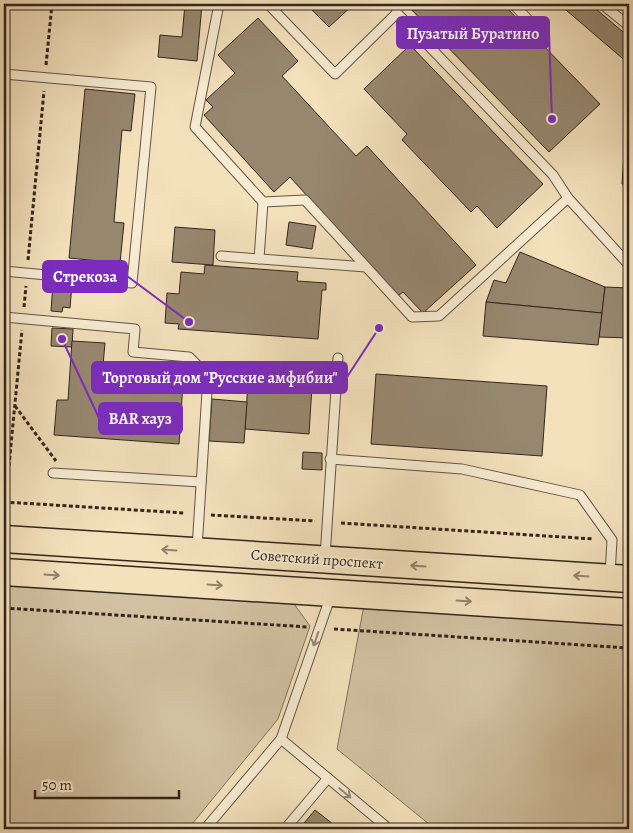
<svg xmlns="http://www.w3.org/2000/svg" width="633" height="833" font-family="Alegreya,serif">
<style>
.green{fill:#d2c1a1;stroke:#82735e}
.building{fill:#97876f;stroke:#33251c}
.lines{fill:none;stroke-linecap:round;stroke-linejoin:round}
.lane-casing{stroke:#635444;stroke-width:11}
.primary-casing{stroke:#33251c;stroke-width:29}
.path{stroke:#33251c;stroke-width:3;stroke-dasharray:4 2.5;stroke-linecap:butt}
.lane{stroke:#f7ecd3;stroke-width:9}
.primary{stroke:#f3e1bc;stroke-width:26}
.oneway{stroke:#93836c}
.oneway2{stroke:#958878}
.labels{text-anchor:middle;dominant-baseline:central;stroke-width:4;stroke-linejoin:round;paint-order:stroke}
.street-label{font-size:15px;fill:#33251c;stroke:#f7ecd3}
.leader{fill:none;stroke:#7b2cbf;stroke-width:2}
.callout-dot{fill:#7b2cbf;stroke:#f7ecd3;stroke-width:2}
.callout{fill:#7b2cbf;stroke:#7b2cbf;stroke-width:2}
.callout-label{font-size:16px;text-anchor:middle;font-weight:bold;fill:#fff}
</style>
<rect width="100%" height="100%" fill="#f3e1bc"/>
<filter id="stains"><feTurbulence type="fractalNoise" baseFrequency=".004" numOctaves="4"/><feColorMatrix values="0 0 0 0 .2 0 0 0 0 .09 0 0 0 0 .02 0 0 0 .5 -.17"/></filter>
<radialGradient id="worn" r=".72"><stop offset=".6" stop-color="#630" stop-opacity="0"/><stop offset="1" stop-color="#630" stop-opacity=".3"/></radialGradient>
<!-- green -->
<g class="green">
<polygon points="4,583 292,601 310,626 278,719 188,829 4,829"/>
<polygon points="364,605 629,625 629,823 624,829 435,829 337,749"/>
</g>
<!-- building -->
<g class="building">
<polygon points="185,4 202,4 197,61 158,57 160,35 182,37"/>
<polygon points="306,4 354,4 329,27"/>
<polygon points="406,4 503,4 600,104 549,152"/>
<polygon points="559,4 590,4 629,37 629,64"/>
<polygon points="258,18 298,61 282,76 356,156 367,146 476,265 423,313 403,292 398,296 290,177 274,192 204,115 213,107 206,100 235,73 218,55"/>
<polygon points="410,45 543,184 497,228 477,206 471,212 402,140 407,134 364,89"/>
<polygon points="85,89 135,94 131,131 122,130 114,222 124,223 120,263 69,258"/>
<polygon points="628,92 629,92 629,184 622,184"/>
<polygon points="289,222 316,226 312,249 286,245"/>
<polygon points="175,227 215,230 213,265 172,262"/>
<polygon points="520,252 605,287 602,313 486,302 494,280 506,283"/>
<polygon points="205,265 298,272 297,281 326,283 326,290 322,290 318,339 178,329 179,324 165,323 167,293 179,294 181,272 204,274"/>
<polygon points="53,283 72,284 70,308 63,307 62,312 51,311"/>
<polygon points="605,287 629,288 629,338 599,337"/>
<polygon points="486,302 602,313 598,345 483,336"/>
<polygon points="52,328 73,329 72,347 51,346"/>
<polygon points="72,341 105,343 102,377 183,383 179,444 54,435 57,400 68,400"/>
<polygon points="376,374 547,386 542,456 371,444"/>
<polygon points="248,382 312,386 309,434 245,429"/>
<polygon points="212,399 247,402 244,443 209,441"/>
<polygon points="303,452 322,453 322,470 302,469"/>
<polygon points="315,810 333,824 329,829 299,829"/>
</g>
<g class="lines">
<!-- lane casing -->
<g class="lane-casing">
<g id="lane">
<polyline points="219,4 195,127 263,202 305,200 412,317 439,316 568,198"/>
<polyline points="268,4 335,74 397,13"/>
<polyline points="396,4 397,13 553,175 568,198 629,265"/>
<polyline points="513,4 541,33"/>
<polyline points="602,4 629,26"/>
<polyline points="4,74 151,87 132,283 4,271"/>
<polyline points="221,256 366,267"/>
<polyline points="259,259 263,202"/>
<polyline points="4,317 135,329 133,352 189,357 208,376 197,548"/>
<polyline points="330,459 462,469 580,495 612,540 610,575"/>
<polyline points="53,473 201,482"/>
<polyline points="325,557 338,358"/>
<polyline points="281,739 389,829"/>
<polyline points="205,829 281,739 331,595"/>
<polyline points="285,829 328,778"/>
</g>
</g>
<!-- primary casing -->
<g class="primary-casing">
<g id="primary">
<polyline points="4,539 629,579"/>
<polyline points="4,572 629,612"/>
</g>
</g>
<!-- path -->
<g class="path">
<polyline points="46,65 52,4"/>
<polyline points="28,260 44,91"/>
<polyline points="24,307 26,286"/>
<polyline points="15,406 56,461"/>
<polyline points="4,502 185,513"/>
<polyline points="211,515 315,521"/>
<polyline points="4,518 22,330"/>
<polyline points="341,523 594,539"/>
<polyline points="4,608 308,627"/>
<polyline points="334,629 629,648"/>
</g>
<!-- lane -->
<use href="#lane" class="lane"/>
<!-- primary -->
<use href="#primary" class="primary"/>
</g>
<!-- one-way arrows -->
<defs><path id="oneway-shaft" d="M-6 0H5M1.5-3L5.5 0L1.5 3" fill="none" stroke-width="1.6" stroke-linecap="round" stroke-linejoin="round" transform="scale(1.25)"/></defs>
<g class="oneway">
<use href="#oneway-shaft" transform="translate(169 550) rotate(-176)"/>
<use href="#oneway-shaft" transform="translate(418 566) rotate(-176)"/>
<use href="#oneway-shaft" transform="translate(52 575) rotate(4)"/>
<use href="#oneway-shaft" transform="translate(581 576) rotate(-176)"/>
<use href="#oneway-shaft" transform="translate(215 585) rotate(4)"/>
<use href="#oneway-shaft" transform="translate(464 601) rotate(4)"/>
</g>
<g class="oneway2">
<use href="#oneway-shaft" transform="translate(316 639) rotate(109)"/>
<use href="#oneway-shaft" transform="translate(345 793) rotate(40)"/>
</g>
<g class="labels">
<!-- street labels -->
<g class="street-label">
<text transform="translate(317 559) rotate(4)">Советский проспект</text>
</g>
</g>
<!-- callouts -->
<path class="leader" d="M552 119L549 33M189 322L127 276M379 328L347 377M62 339L99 418"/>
<g class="callout-dot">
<circle cx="552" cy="119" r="5"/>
<circle cx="189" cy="322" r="5"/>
<circle cx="379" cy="328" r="5"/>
<circle cx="62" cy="339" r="5"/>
</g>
<g class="callout">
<rect x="397" y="17" width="152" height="31" rx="5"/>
<rect x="43" y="261" width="84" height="31" rx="5"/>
<rect x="92" y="362" width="255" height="31" rx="5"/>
<rect x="99" y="403" width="83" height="31" rx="5"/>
</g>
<g class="callout-label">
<text x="473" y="39">Пузатый Буратино</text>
<text x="85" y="282">Стрекоза</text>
<text x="220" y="383">Торговый дом "Русские амфибии"</text>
<text x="140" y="424">BAR хауз</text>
</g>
<!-- margin -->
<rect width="633" height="833" fill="none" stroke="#f3e1bc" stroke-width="20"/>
<rect x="5" y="5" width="623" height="823" fill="none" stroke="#33251c" stroke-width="2.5"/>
<rect x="10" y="10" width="613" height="813" fill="none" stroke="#33251c"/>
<!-- scale -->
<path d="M35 790v8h144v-8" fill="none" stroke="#33251c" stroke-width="2.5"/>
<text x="42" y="790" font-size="15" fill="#33251c" stroke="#f7ecd3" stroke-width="4" paint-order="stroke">50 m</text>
<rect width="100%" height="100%" filter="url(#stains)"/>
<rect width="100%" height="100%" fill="url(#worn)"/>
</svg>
